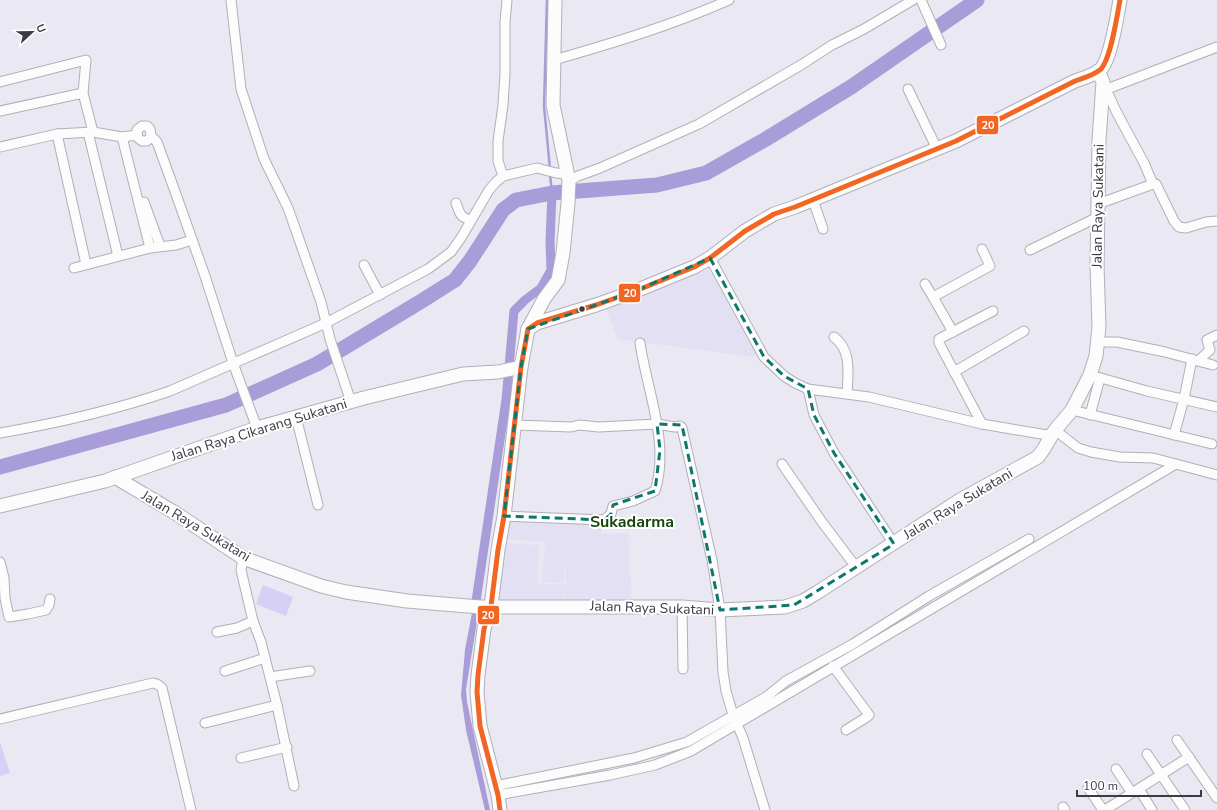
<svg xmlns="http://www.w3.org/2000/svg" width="1217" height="810" font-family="'Nunito Sans',sans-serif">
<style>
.built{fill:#e3e0f3}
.green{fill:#d6d0f7}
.water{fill:#a89cd9}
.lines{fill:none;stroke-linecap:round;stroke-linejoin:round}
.stream{stroke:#a89cd9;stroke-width:2.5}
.canal{stroke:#a89cd9;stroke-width:9}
.river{stroke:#a89cd9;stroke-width:15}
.street-casing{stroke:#b1afb7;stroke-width:11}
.secondary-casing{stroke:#b1afb7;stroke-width:15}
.street{stroke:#fcfcfd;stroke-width:9}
.secondary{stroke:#fcfcfd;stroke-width:13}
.bus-1-casing{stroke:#fff;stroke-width:8}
.bus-1{stroke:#f26522;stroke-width:5}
.marked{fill:none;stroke:#0f766e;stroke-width:3;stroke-dasharray:8 5;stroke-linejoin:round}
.bus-dot{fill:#3b3a41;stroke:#fff;stroke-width:1.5}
.labels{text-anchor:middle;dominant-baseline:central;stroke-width:4;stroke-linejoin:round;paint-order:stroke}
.street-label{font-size:14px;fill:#3b3a41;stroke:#fff}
.quarter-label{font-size:16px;font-weight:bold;fill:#16460c;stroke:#fff}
.line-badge{stroke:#fff;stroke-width:1.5}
.badge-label{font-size:11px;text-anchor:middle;font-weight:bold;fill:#fff}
</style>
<rect width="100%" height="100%" fill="#eae8f2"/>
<!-- built -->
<g class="built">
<polygon points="706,264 756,354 752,357 618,339 605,307"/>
<polygon points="507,518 600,522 602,534 628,533 632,603 565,602 566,549 564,583 542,582 545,542 504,539"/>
<polygon points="504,543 539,545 537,584 565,584 564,602 497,602"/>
</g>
<!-- green -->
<g class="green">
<polygon points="263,585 293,597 286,616 256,604"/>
<polygon points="0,742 10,773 0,776"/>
</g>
<!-- water -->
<polygon class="water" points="475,597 481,597 466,689 467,702 490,810 485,810 466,730 461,695 465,650"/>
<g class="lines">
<!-- stream -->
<g class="stream">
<polyline points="547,0 544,106 550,169"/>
<polyline points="550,174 552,193"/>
</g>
<!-- canal -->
<polyline class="canal" points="475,608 506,400 514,311 525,300 541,288 551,270 550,242 552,193"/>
<!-- river -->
<polyline class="river" points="0,467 226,405 317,364 420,302 455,280 470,261 503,210 516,200 552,193 657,185 706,173 766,139 851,87 977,0"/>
<!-- street casing -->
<g class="street-casing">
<g id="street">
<polyline points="231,0 241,89 264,159 288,208 321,302 330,339 351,402"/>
<polyline points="921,0 941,45"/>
<path d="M554,60C613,43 673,25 729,0"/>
<polyline points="0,82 86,60 83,93 93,132"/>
<polyline points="1104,85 1117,113 1144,163 1153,184"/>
<polyline points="908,89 937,149"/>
<polyline points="1107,89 1217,47"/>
<polyline points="0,111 83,93"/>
<polyline points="88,132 118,256"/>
<polyline points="57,134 86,264"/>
<polyline points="151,136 147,141 142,141 138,138 137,130 142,126 147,126 150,129 151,136 157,142 177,197 205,276 233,363 257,428"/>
<polyline points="122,137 150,248"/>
<polyline points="0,147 57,134 93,132 122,137 137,135"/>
<polyline points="503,176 498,161 498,141 503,105 505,74 505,22 507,0"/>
<polyline points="569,181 578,176 600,168 699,124 801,65 832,45 864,29 913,0"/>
<polyline points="813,200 823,229"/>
<polyline points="142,203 144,202 160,246"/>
<path d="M456,203C460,213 459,217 471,220"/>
<polyline points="1098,204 1153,184 1156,184 1174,221 1179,227 1186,228 1206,222 1217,221"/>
<polyline points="1030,250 1098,217"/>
<polyline points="710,258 764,357 784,376 795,383 808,389 869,397 982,424 1047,435 1055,430 1078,448 1091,452 1120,457 1153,458 1217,475"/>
<polyline points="364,265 380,295"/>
<polyline points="74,268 150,248 176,245 192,240"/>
<polyline points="925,284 933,297"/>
<polyline points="953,332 933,297 990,266 982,249"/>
<path d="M834,337C852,350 848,374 847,394"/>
<polyline points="1098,342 1117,342 1165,352 1213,365"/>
<polyline points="1198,361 1210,350 1207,340 1217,335"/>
<polyline points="954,372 1024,331"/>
<polyline points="1090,375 1147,391 1217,407"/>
<polyline points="808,389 814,415 834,453 894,544"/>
<polyline points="1072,410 1212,444"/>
<polyline points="1090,415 1100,378"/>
<polyline points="296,417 318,505"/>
<polyline points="982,424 939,343 939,339 993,311"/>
<polyline points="515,425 571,427 579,425 599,427 657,424 675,427 680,426 682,428 712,560 720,610 723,672 726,691 733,715 743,738 765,810"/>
<path d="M0,433C58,423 115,410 170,391L326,323L428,269L451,252L461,238L489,190L496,182L503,176L537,168L556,173L567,174"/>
<polyline points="1174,435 1184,399 1192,359"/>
<polyline points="782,464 822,522 856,567"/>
<path d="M504,516L604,520L611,514L613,506L633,501L655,491C670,443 647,391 640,343"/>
<polyline points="243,558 241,570 253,621 261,642 277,705 294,786"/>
<polyline points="0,562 4,578 5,598 9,617 28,614 46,610 49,605 50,599"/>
<polyline points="682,607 683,669"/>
<polyline points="217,632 237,628 253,621"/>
<polyline points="833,666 869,715 867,717 846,730"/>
<polyline points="225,671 265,658"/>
<polyline points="270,677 310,671"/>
<polyline points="0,719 153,683 157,684 162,688 191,810"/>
<polyline points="205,723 277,705"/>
<polyline points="1177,740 1217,798"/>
<polyline points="1147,754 1185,810"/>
<polyline points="241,758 287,747"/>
<polyline points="1116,769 1132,793"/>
<polyline points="495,786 634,758 687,742 766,697 786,681 853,644 929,596 1029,539"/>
<polyline points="1088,788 1103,810"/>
<polyline points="1139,789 1152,810"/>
<polyline points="498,795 610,775 655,765 691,751 1176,464"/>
<polyline points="1063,807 1065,810"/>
<polyline points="1105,810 1189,757"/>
</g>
</g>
<!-- secondary casing -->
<g class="secondary-casing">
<g id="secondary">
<polyline points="528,329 544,299 558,280 563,253 568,203 569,181 553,105 555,0"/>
<polyline points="115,477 177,514 243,558 321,586 346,592 407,601 480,607 682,607 720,610 785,607 803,601 818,592 960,500 1038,457 1043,450 1055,430 1072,410 1090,375 1096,356 1099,327 1097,265 1099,141 1103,82 1098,71"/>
<polyline points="0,506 105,481 257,428 364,398 463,374 498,372 521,367"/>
<path d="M500,810L498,795L480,726L477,692L478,675L484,629L491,606L498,550L504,516L521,367L528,329L537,323L596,305L638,290L694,267L710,258L745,231L774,214L795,207L956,141L1075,81C1083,78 1095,75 1101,69C1111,58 1117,16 1120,0"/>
</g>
</g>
<!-- street -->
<use href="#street" class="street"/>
<!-- secondary -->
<use href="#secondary" class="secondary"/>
<!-- bus-1 casing -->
<g class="bus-1-casing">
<path id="bus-1" d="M500,810L498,795L480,726L477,692L478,675L484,629L491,606L498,550L504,516L521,367L528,329L537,323L596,305L638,290L694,267L710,258L745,231L774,214L795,207L956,141L1075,81C1083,78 1095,75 1101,69C1111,58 1117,16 1120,0"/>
</g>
<!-- bus-1 -->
<use href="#bus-1" class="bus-1"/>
</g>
<!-- marked area -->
<path class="marked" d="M710,258L764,357L784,376L808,389L814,415L834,453L894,544L794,605L720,610L682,425L657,424L660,450L655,491L613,505L611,514L604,520L504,516L521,367L528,329L638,290Z"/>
<!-- markers -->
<circle class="bus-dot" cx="582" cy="309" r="3.5"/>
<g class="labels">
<!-- street labels -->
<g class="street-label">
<text transform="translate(1098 206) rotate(-89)">Jalan Raya Sukatani</text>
<text transform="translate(259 430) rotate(-17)">Jalan Raya Cikarang Sukatani</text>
<text transform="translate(958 504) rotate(-31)">Jalan Raya Sukatani</text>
<text transform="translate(196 526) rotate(31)">Jalan Raya Sukatani</text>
<text transform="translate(652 608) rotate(2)">Jalan Raya Sukatani</text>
</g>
<!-- quarter labels -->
<g class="quarter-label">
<text x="632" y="522">Sukadarma</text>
</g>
</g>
<g class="line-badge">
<rect x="976" y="115" width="23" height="20" rx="4" fill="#f26522"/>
<rect x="618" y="283" width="23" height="20" rx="4" fill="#f26522"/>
<rect x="477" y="605" width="23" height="20" rx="4" fill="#f26522"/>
</g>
<g class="badge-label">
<text x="988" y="129">20</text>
<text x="630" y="297">20</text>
<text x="488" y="619">20</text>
</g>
<!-- north arrow -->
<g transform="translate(32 32) rotate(68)" stroke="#ffffff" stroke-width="3" paint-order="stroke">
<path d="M0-3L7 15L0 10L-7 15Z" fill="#3b3a41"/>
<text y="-6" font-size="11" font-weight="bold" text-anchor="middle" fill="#3b3a41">U</text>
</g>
<!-- scale -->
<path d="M1077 790v6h124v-6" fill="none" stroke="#3b3a41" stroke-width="2"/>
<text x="1083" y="790" font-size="12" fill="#3b3a41" stroke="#ffffff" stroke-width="3" paint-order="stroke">100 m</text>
</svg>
